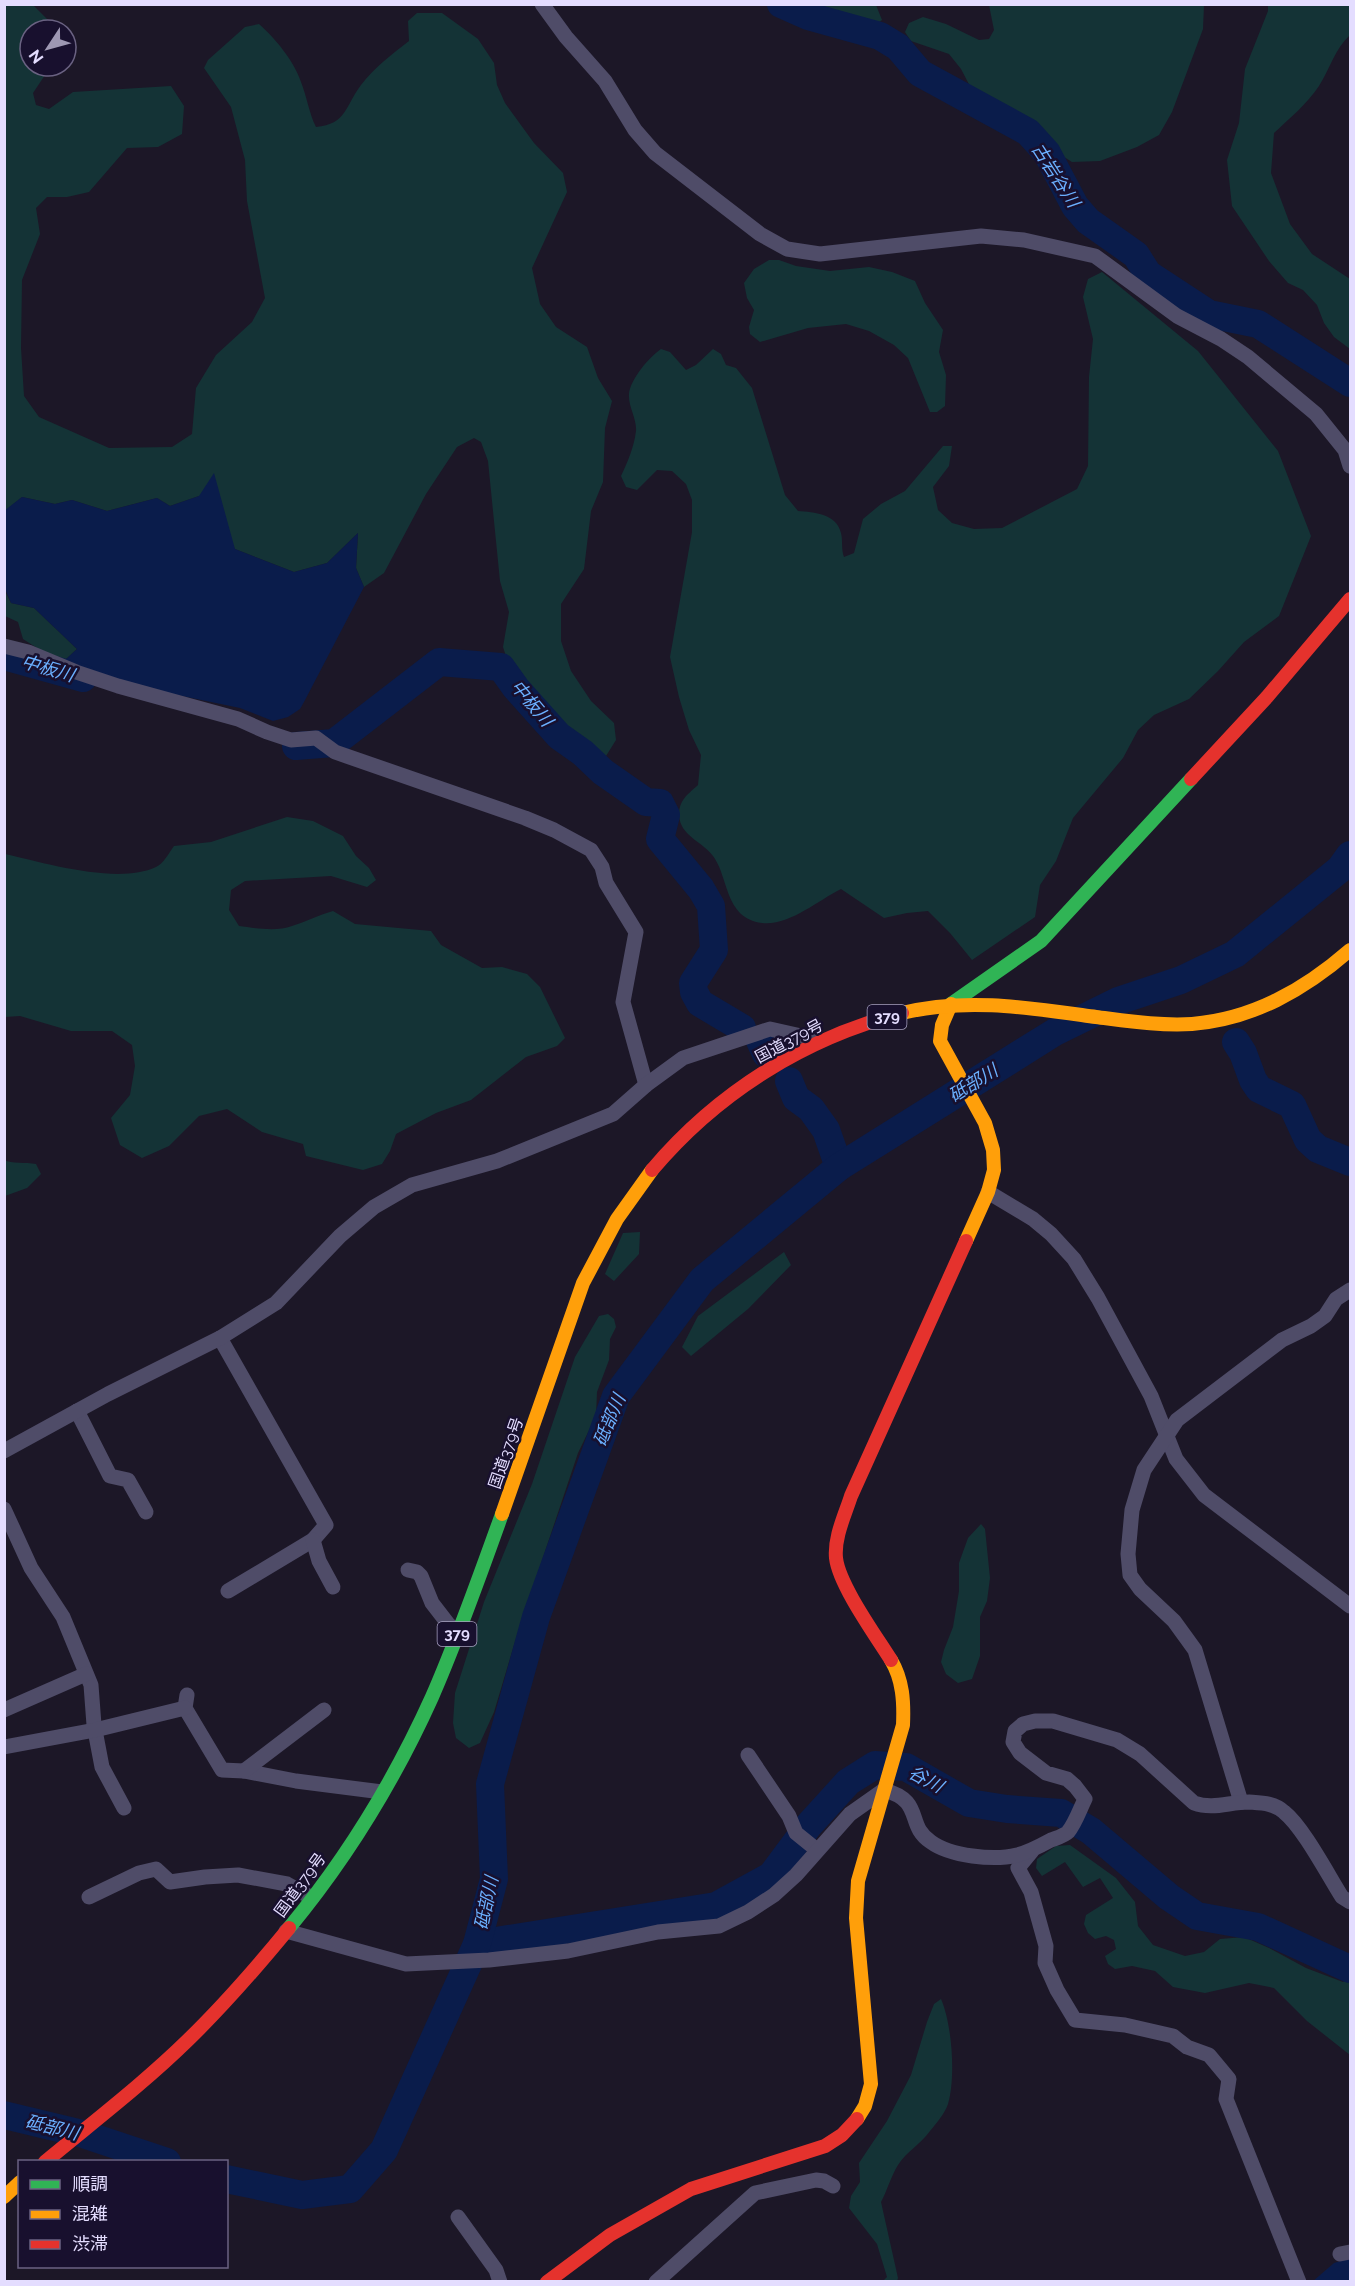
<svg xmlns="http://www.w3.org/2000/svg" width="1355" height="2286" font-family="Raleway,'Noto Sans JP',sans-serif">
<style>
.green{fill:#143336}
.water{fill:#0a1c4b}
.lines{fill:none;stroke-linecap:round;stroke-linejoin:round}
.river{stroke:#0a1c4b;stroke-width:28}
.street{stroke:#4f4c68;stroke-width:15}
.fast{stroke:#30b455;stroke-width:14}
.slow{stroke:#ff9f0a;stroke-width:14}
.jam{stroke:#e5322d;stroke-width:14}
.labels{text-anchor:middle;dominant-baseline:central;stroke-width:5;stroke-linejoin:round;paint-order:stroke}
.shield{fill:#18102e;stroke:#a7a0c0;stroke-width:1.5}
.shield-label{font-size:15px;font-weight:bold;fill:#e4ddff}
.street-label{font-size:16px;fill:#e4ddff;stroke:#18102e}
.water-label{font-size:18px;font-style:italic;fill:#6bb0ff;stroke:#18102e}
</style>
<rect width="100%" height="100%" fill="#1c1727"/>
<!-- green -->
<g class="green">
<path d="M5,5H33L56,28L57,30H30V66H51L33,93L36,105L49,109L73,92L171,86L184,106L182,134L158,147L127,148L89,192L67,197H47L36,208L40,234L22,280L21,348L24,396L39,417L109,448L172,447L192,434L196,388L216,355L252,322L265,298L247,201L245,160L231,107L204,68L208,60L245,27L259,24C275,38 294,61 301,82C307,97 309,113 316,127C347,124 345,106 361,85C374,68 392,54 409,41L408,21L417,13H442L478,39L494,63L497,85L505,103L534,143L563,173L567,192L532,268L540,304L556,327L587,347L598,378L612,401L605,428L603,482L591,511L584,569L561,604V641L571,671L591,701L614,723L616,740L606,756L597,757L541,710L514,680L503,647L509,612L500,581L488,461L481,442L474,438L457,447L426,494L384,573L364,587L356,568L358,533L327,563L294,572L235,549L199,496L170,506L157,498L107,511L72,500L55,504L22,497L5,511Z"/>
<polygon points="802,5 876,5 882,20 876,24 826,14"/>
<polygon points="989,5 1204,5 1203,29 1172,112 1159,135 1137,147 1100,161 1072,162 1053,150 1031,127 972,90 961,69 949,54 911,41 905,32 909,23 923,17 946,24 979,40 989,39 994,30"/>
<path d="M1268,5H1350V35C1335,49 1330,68 1319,86C1307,104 1290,118 1274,133L1271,173L1290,224L1312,254L1350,279V349L1334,337L1324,323L1317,305L1303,290L1288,283L1269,261L1232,206L1227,160L1239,123L1245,69L1268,11Z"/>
<polygon points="769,260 779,260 796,266 830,271 869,267 892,272 915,281 925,303 943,330 939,352 946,375 945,406 937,412 930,412 908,358 894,345 869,331 846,324 808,328 760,342 750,334 749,327 754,310 747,298 744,283 754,269"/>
<path d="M1102,272L1198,351L1278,451L1311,536L1279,616L1244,642L1218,671L1189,699L1154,715L1138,730L1123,758L1073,818L1056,861L1040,885L1035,917L972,960L950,933L928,911L907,913L884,918L841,889C817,901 789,926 762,923C724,918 729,877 713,856C702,841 680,836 679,815C679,800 688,794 698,785L701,755L689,730L679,697L670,657L692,532V500L686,484L672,471L657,470L637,490L626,487L621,476C628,461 634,447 636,431C637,419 628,406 629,394C630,380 649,357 661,349L670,352L686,370L696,365L713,349L721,354L726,365L736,368L752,388L785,495L798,511C814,512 837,514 841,533C843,541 841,549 844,557L854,553L863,519L881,504L905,491L943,446H952L949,466L933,487L938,510L952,523L974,529L1002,528L1077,489L1088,466L1089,377L1093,339L1083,297L1088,279Z"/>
<polygon points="4,589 11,603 34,608 77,649 65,660 45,653 23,639 18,622 5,616"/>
<path d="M287,817L313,821L343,836L356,856L369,868L376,880L367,887L331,876L245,881L231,890L229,910L239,926C255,928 276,932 292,926C306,922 318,915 333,911L355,924L431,931L441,945L482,968L502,967L527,974L540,987L565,1038L557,1046L526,1057L471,1100L436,1113L396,1134L390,1151L382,1164L363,1170L306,1156L303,1144L262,1132L227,1109L199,1116L169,1146L142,1158L120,1145L111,1118L130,1095L135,1066L132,1045L112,1031H71L20,1016L5,1017V854C45,863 118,885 156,867C163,864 169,853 174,846L211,842Z"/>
<path d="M4,1160C12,1164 25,1162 36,1164L41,1174L27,1188L5,1196Z"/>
<polygon points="640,1232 639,1254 614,1281 605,1274 623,1233"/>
<polygon points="784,1252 791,1265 748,1309 691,1356 682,1347 698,1316"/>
<polygon points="608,1314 614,1319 616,1327 610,1339 609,1360 597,1392 596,1416 578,1453 517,1635 494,1712 480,1743 469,1748 456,1738 453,1723 455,1693 484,1602 532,1484 575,1357 599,1316"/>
<polygon points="981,1524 985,1529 990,1578 987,1601 980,1617 980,1656 972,1679 958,1683 946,1674 941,1662 944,1650 953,1627 959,1591 959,1563 968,1538"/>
<polygon points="1070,1845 1116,1878 1135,1902 1138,1926 1153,1945 1185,1956 1204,1952 1220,1939 1244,1937 1269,1948 1306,1968 1343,1982 1350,1978 1350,2055 1307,2021 1274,1988 1249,1983 1205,1993 1173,1987 1155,1971 1132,1966 1115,1969 1108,1964 1105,1956 1116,1949 1114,1940 1106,1936 1095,1939 1088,1933 1084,1924 1086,1915 1113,1898 1100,1878 1083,1887 1065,1862 1042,1876 1036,1868 1037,1859 1056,1846"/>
<path d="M941,1999C952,2024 956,2077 948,2104C945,2113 936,2124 930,2131C921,2144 907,2151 898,2165C891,2176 887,2191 881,2202L898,2278L897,2281H883L887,2277L877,2244L849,2208L851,2196L860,2182L859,2163L887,2121L911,2075L927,2022L934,2004Z"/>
</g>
<!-- water -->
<g class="water">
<polygon points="214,473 235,549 294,572 327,563 358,533 356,568 364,587 304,702 300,709 288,717 273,721 240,708 129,685 65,660 77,649 34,608 11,603 5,589 4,511 22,497 55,504 72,500 107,511 157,498 170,506 199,496"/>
<polygon points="1350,2258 1350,2281 1312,2282 1334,2263"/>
</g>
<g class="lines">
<!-- river -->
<g class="river">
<polyline points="781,4 808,16 880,36 898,47 920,73 1028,132 1047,153 1075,206 1088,221 1136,255 1148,274 1209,314 1258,324 1350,383"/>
<polyline points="4,656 83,678"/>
<polyline points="296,746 334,743 439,662 501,667 516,688 559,736 583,753 603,772 646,802 660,803 666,815 660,839 701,889 711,906 714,950 693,983 694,992 700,1003 742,1028"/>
<polyline points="760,1041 766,1054"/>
<polyline points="1236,1042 1243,1053 1253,1080 1259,1089 1292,1105 1308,1140 1318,1149 1350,1162"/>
<polyline points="789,1081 796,1098 811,1109 826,1130 839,1167"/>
<polyline points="477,1944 716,1906 771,1876 809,1825 848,1782 875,1765 906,1767 969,1803 1007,1809 1061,1813 1091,1831 1169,1897 1197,1916 1258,1927 1350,1969"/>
<polyline points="4,2115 83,2134 167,2162"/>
<polyline points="226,2179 302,2195 350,2189 384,2150 477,1944 494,1879 490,1784 536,1617 616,1396 702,1280 839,1167 1055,1032 1118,1001 1181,980 1235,954 1340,869 1350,855"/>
</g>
<!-- street -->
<g class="street">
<polyline points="542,4 566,37 605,81 635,130 655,153 760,234 787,249 820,254 981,236 1024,240 1095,256 1177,316 1221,339 1248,357 1316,414 1345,450 1350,466"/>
<polyline points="4,646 28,652 76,672 118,686 238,719 267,732 291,740 316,738 335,752 525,818 554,830 591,850 602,867 606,883 636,932 623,1002 646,1085"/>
<polyline points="988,1192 1033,1219 1051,1234 1074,1259 1098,1298 1151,1396 1176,1459 1204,1495 1350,1606"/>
<polyline points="220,1338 326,1525 313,1540 228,1591"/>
<polyline points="77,1411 110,1476 128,1480 146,1512"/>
<polyline points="4,1451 108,1394 220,1338 276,1303 340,1236 374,1207 412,1185 497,1161 613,1114 646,1085 683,1058 770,1029 819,1040"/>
<polyline points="4,1509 31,1568 63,1617 91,1685 94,1725 102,1767 124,1808"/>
<polyline points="313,1540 319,1561 333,1587"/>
<polyline points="408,1570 417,1572 421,1576 432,1603 449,1625 458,1631"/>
<polyline points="187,1695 185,1708 222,1770 244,1771 296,1781 382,1792"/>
<polyline points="4,1710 86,1674"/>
<polyline points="4,1747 95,1730 185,1708"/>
<polyline points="748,1755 789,1816 796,1833 817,1850"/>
<polyline points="244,1771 324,1710"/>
<polyline points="1241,1802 1195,1650 1174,1621 1140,1589 1130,1575 1128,1554 1132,1510 1144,1470 1177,1420 1282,1340 1311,1326 1325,1316 1336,1299 1350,1290"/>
<polyline points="1032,1851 1018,1868 1031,1892 1046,1946 1045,1963 1057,1990 1075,2020 1125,2025 1173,2036 1187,2047 1209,2055 1229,2079 1226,2099 1299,2282"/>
<polyline points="89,1897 139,1873 156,1869 170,1882 205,1877 238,1875 287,1884 312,1898"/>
<path d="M286,1931L406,1964L489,1960L568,1951L658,1932L719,1926L748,1912L774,1895L796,1875L850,1814L884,1790C925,1801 905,1825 931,1842C950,1856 994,1861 1017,1855C1029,1852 1040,1846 1051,1840C1056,1838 1064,1836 1068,1832C1075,1824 1080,1809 1085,1799L1075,1786L1067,1779L1046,1773L1020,1753L1013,1742L1015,1731L1023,1724L1035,1721H1053L1117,1740L1140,1754L1194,1803C1213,1810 1229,1802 1249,1802C1262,1803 1274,1803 1284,1812C1303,1827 1328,1875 1342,1897L1350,1902"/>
<polyline points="458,2217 496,2270 500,2282"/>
<polyline points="1340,2254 1350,2252"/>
<polyline points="656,2282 755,2193 816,2180 824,2181 833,2186"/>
</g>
<!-- fast -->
<g class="fast">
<polyline points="951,1004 1041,941 1191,779"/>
<path d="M289,1928C346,1859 395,1779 432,1697C458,1638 480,1575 502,1514"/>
</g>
<!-- slow -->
<g class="slow">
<polyline points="951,1004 942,1025 940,1041 985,1123 993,1150 994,1170 988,1192 966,1241"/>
<path d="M902,1013C967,997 1031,1008 1096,1017C1128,1021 1160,1026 1192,1024C1253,1019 1304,990 1350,950"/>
<polyline points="502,1514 583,1283 617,1219 652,1170"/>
<path d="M857,2119L865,2106L871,2084L856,1918L858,1881L903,1725C904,1702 903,1680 891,1660"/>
<polyline points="4,2197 20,2182"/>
</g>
<!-- jam -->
<g class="jam">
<polyline points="1191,779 1267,697 1350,599"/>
<path d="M652,1170C717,1093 804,1038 902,1013"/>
<path d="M891,1660C876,1636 839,1585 836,1558C834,1537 845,1515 851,1496L966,1241"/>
<path d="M45,2162C93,2122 143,2084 188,2040C224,2005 257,1967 289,1928"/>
<polyline points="547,2282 610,2235 691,2189 825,2146 842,2135 857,2119"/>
</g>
</g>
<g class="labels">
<!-- shield labels -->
<g class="shield">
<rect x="867.5" y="1005" width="39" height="24" rx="4.5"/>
<rect x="437.5" y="1622" width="39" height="24" rx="4.5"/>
</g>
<g class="shield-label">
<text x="887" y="1017">379</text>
<text x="457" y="1634">379</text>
</g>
<!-- street labels -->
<g class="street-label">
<text transform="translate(789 1041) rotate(-28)">国道379号</text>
<text transform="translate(506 1453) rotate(-71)">国道379号</text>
<text transform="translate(300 1885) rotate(-54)">国道379号</text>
</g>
<!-- water labels -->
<g class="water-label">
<text transform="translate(1056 175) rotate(57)">古岩谷川</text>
<text transform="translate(48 668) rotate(16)">中板川</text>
<text transform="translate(532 703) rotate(50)">中板川</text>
<text transform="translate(973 1083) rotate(-32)">砥部川</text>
<text transform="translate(609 1420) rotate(-67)">砥部川</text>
<text transform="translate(926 1779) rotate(28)">谷川</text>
<text transform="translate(486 1903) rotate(-78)">砥部川</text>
<text transform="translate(52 2127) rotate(14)">砥部川</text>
</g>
</g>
<!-- border -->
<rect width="1355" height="2286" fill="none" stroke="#e4ddff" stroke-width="12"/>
<!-- legend -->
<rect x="18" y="2160" width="210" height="108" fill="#18102e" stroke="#6a6282" stroke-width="1.5"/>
<rect x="30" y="2180" width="30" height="9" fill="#30b455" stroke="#6a6282" stroke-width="1.5"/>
<text x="72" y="2190" font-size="18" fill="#e4ddff">順調</text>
<rect x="30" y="2210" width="30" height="9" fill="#ff9f0a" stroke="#6a6282" stroke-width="1.5"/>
<text x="72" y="2220" font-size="18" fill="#e4ddff">混雑</text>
<rect x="30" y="2240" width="30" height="9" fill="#e5322d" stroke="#6a6282" stroke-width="1.5"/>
<text x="72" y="2250" font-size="18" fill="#e4ddff">渋滞</text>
<!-- north arrow -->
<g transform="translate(48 48) rotate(234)"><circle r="28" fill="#18102e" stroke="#6a6282" stroke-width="1.5"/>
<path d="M0-4.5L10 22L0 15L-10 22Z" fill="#9e98b3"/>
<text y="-9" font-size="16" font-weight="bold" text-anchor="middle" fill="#e4ddff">N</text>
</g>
</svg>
